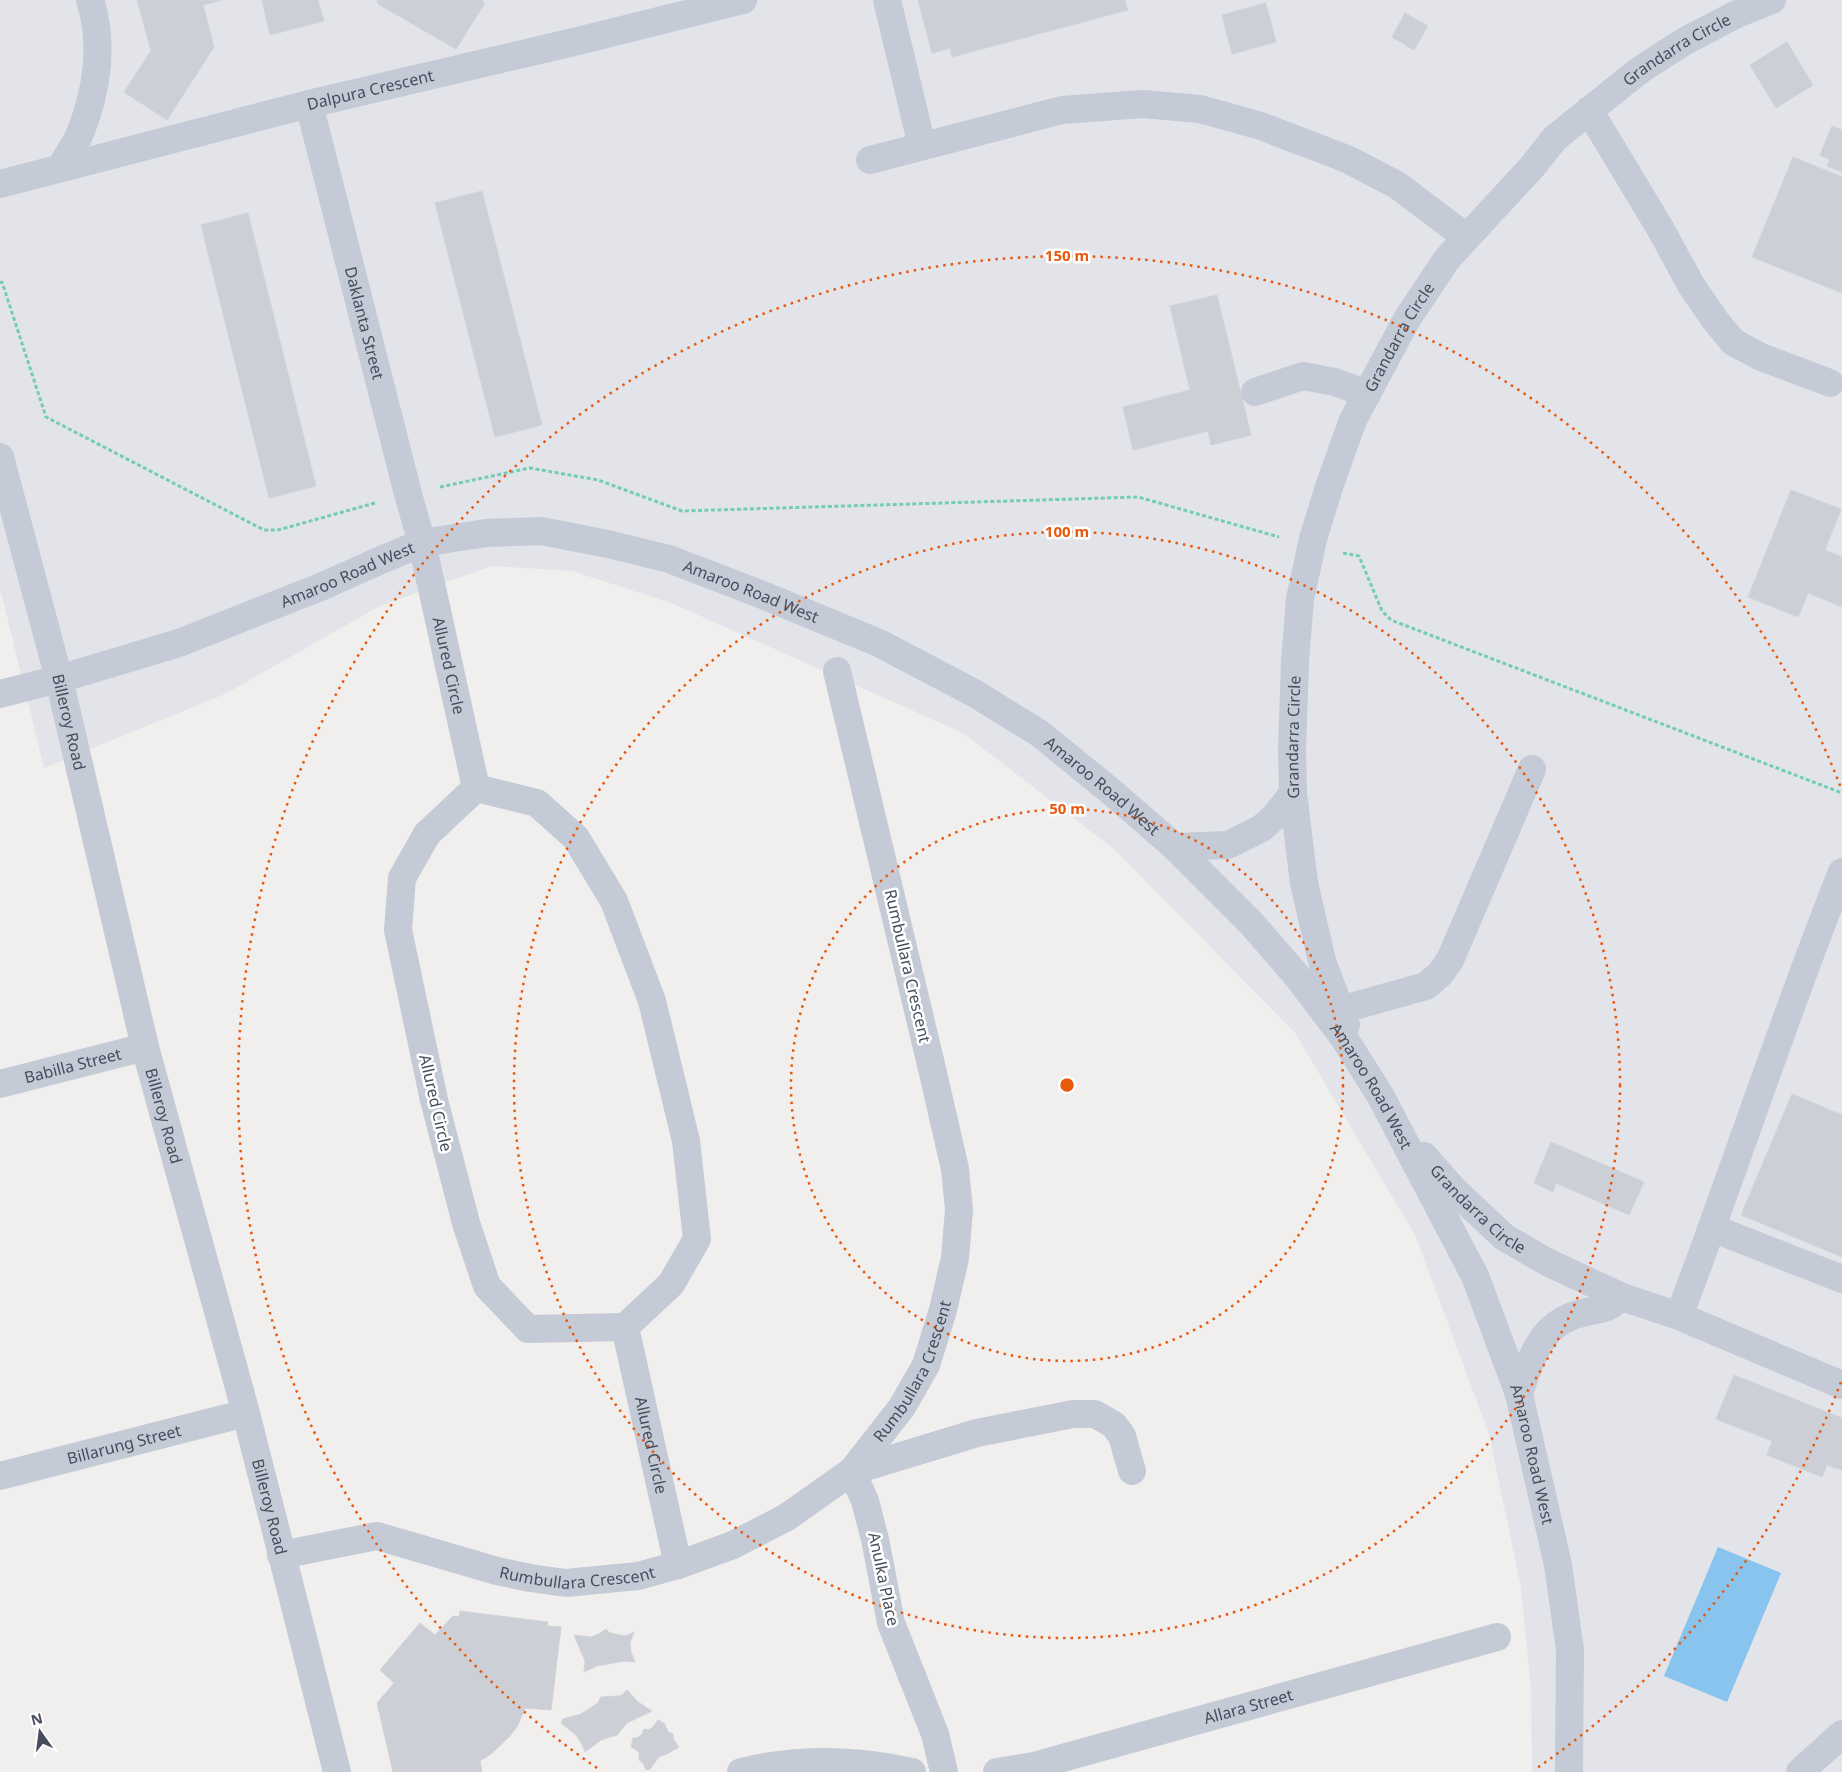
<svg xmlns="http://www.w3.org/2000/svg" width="1842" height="1772" font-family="'Noto Sans',sans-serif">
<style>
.airport{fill:#e3e4e9}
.water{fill:#88c4ed}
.building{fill:#cdcfd6;stroke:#d2d3da}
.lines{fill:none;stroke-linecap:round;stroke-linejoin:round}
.path{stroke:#73cdb3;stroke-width:3;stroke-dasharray:4 2.5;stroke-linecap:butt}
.minor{stroke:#c4cad6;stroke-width:28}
.ring{fill:none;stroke:#e8590c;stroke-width:2.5;stroke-dasharray:2.5 5}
.labels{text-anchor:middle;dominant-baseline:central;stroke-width:5;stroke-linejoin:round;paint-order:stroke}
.street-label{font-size:16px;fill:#464d5c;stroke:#fff}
.centre{fill:#e8590c;stroke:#fff;stroke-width:2.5}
.ring-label{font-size:15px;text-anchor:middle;font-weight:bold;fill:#e8590c;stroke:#fff;stroke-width:5;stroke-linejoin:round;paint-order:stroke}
</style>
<rect width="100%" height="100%" fill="#f1efee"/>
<!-- airport -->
<polygon class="airport" points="0,0 1842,0 1842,1772 1532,1772 1531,1688 1521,1588 1489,1434 1415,1235 1295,1033 1115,850 963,733 671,603 572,571 492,566 380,606 225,694 44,768 0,588"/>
<!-- water -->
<polygon class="water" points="1718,1547 1781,1573 1727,1702 1664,1676"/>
<!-- building -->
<g class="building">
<polygon points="137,0 222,0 203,5 214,47 167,120 124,92 151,51"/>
<polygon points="262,0 318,0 324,21 270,35"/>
<polygon points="377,0 481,0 485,3 456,49 378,4"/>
<polygon points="918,0 1125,0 1128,10 952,57 950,48 932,53"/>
<polygon points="1266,3 1276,42 1232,54 1222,15"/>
<polygon points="1405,13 1428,26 1414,50 1392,37"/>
<polygon points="1787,42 1813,85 1776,108 1750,65"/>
<polygon points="1832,126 1842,130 1842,172 1827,166 1830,160 1820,155"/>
<polygon points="1793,157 1842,177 1842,293 1752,257"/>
<polygon points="482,191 542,425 495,437 435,203"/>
<polygon points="248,213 316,486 269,498 201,225"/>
<polygon points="1217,295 1251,435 1211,445 1208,431 1133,450 1123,407 1190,390 1170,306"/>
<polygon points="1791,490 1841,509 1825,550 1842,557 1842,607 1808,593 1798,617 1748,597"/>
<polygon points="1792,1094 1842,1115 1842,1257 1741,1215"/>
<polygon points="1551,1142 1644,1182 1629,1215 1556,1183 1553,1192 1534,1183"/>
<polygon points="1734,1375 1842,1418 1842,1470 1827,1465 1822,1477 1767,1455 1772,1441 1716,1419"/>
<polygon points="460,1611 548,1622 547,1626 561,1627 551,1710 525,1708 518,1725 510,1736 491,1754 480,1761 482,1772 393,1772 377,1703 394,1683 380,1670 420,1623 435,1635 453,1616 459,1617"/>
<polygon points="606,1629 610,1633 626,1636 634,1632 630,1643 631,1652 635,1662 624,1661 597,1666 584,1672 585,1661 574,1635 591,1637 599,1634"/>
<polygon points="627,1690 638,1702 652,1711 627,1723 617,1735 601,1740 585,1752 582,1744 576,1735 561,1723 563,1719 581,1714 598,1703 601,1697 618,1696 622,1695"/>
<polygon points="658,1720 664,1723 668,1732 673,1734 673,1739 679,1747 667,1754 659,1757 650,1769 646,1770 643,1763 639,1760 639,1753 635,1749 631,1747 632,1743 633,1738 637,1738 642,1734 644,1729 648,1730 652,1728"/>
</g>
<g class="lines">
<!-- path -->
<g class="path">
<polyline points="0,283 2,282 46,417 264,530 278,530 375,503"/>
<polyline points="440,487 530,468 598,480 682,511 1138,497 1279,537"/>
<polyline points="1343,553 1359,556 1382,611 1391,620 1842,793"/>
</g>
<!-- minor -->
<g class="minor">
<polyline points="887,0 922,146"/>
<path id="s1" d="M309,104L408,494L422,543L476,788"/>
<polyline points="1589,110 1660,228 1691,285 1715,320 1733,342 1761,357 1830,383"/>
<polyline points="870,160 1062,110 1143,104 1200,109 1261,126 1347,159 1397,185 1466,237"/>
<path d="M60,168C67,156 76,144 81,131C97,90 104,43 90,0"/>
<path id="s2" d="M0,184L309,104L578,41L743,0"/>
<polyline points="1255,392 1303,376 1335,382 1367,394"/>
<path id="s3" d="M0,457L59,679L145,1047L246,1413L337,1772"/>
<path id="s4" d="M0,694L59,679L179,643L323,586L381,560L422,543L486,533L541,531L608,544L669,559L765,596L879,643L974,693L1039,733L1114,794L1175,847L1251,923L1297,976L1344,1038L1380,1095L1475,1276L1519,1394L1558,1565L1570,1650L1569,1772"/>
<polygon points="476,788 537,803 576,838 614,901 652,1001 686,1141 697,1239 671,1284 625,1327 528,1329 487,1286 466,1223 434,1100 398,930 402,878 427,834"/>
<polyline points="1175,847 1228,845 1262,828 1276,815 1293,793"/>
<polyline points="1340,1010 1426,986 1440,974 1450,960 1532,769"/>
<path id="s5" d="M1346,1025L1322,961L1304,883L1293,793L1292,749L1295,661L1300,599L1313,539L1330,484L1353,420L1407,319L1447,259L1532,167L1555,138L1640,70L1685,41L1737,14L1772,0"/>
<path id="s6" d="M0,1084L145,1047"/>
<path id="s7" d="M1424,1156L1455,1191L1504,1237L1547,1262L1622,1297L1679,1316L1842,1385"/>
<polyline points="1712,1228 1842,1279"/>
<path d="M1679,1316C1735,1169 1783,1019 1842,872"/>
<path id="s8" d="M625,1327L678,1565"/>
<path d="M1519,1394C1530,1361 1539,1327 1575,1315C1586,1311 1599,1311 1609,1306C1614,1303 1618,1300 1622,1297"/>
<path id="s9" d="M0,1476L246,1413"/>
<path id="s10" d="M281,1555L377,1536L497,1571L530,1578L566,1583L638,1576L678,1565L733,1545L787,1517L852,1471L902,1407L926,1365L943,1310L955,1258L959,1210L955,1169L933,1073L837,671"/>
<path d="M741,1772C798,1758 855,1759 912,1772"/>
<polyline points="944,1772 935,1734 891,1623 875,1539 865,1501 852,1471 977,1433 1073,1414 1095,1414 1114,1425 1122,1436 1132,1471"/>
<path id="s11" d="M997,1772L1034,1766L1497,1637"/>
<polyline points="1800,1772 1842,1734"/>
</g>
</g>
<!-- distance rings -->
<g class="ring">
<circle cx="1067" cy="1085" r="276"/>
<circle cx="1067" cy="1085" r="553"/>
<path d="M1841 1382A829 829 0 0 1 1537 1768M597 1768A829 829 0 1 1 1841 788"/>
</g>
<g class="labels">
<!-- street labels -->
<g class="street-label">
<text stroke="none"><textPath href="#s5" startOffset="1120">Grandarra Circle</textPath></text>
<text stroke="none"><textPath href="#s2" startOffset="382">Dalpura Crescent</textPath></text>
<text stroke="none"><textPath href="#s1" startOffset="226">Daklanta Street</textPath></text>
<text stroke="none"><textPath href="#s5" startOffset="715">Grandarra Circle</textPath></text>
<text stroke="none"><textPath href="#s4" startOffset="368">Amaroo Road West</textPath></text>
<text stroke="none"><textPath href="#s4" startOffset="788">Amaroo Road West</textPath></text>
<text stroke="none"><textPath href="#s1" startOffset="579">Allured Circle</textPath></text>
<text stroke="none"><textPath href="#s3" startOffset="274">Billeroy Road</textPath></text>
<text stroke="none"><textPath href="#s5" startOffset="295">Grandarra Circle</textPath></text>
<text stroke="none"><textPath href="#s4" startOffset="1192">Amaroo Road West</textPath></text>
<text transform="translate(908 966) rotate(77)">Rumbullara Crescent</text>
<text stroke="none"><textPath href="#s6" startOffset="75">Babilla Street</textPath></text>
<text stroke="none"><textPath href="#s4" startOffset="1598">Amaroo Road West</textPath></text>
<text transform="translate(436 1103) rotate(77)">Allured Circle</text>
<text stroke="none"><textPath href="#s3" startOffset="679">Billeroy Road</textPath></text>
<text stroke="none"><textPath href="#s7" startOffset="76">Grandarra Circle</textPath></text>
<text stroke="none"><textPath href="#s10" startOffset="724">Rumbullara Crescent</textPath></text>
<text stroke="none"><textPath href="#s9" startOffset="128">Billarung Street</textPath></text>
<text stroke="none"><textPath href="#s8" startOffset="121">Allured Circle</textPath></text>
<text stroke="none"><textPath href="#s4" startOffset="2002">Amaroo Road West</textPath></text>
<text stroke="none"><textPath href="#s3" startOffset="1084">Billeroy Road</textPath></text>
<text stroke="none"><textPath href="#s10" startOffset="304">Rumbullara Crescent</textPath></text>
<text transform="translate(884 1579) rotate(78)">Anulka Place</text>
<text stroke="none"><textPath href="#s11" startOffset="260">Allara Street</textPath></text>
</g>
</g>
<circle cx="1067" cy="1085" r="8" class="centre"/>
<g class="ring-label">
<text x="1067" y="261">150 m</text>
<text x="1067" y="537">100 m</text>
<text x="1067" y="814">50 m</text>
</g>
<!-- north arrow -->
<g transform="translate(40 1732) rotate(346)" stroke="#ffffff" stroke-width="4" paint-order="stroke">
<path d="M0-4L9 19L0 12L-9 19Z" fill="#464d5c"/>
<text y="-8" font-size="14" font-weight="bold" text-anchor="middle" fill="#464d5c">N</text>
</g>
</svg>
